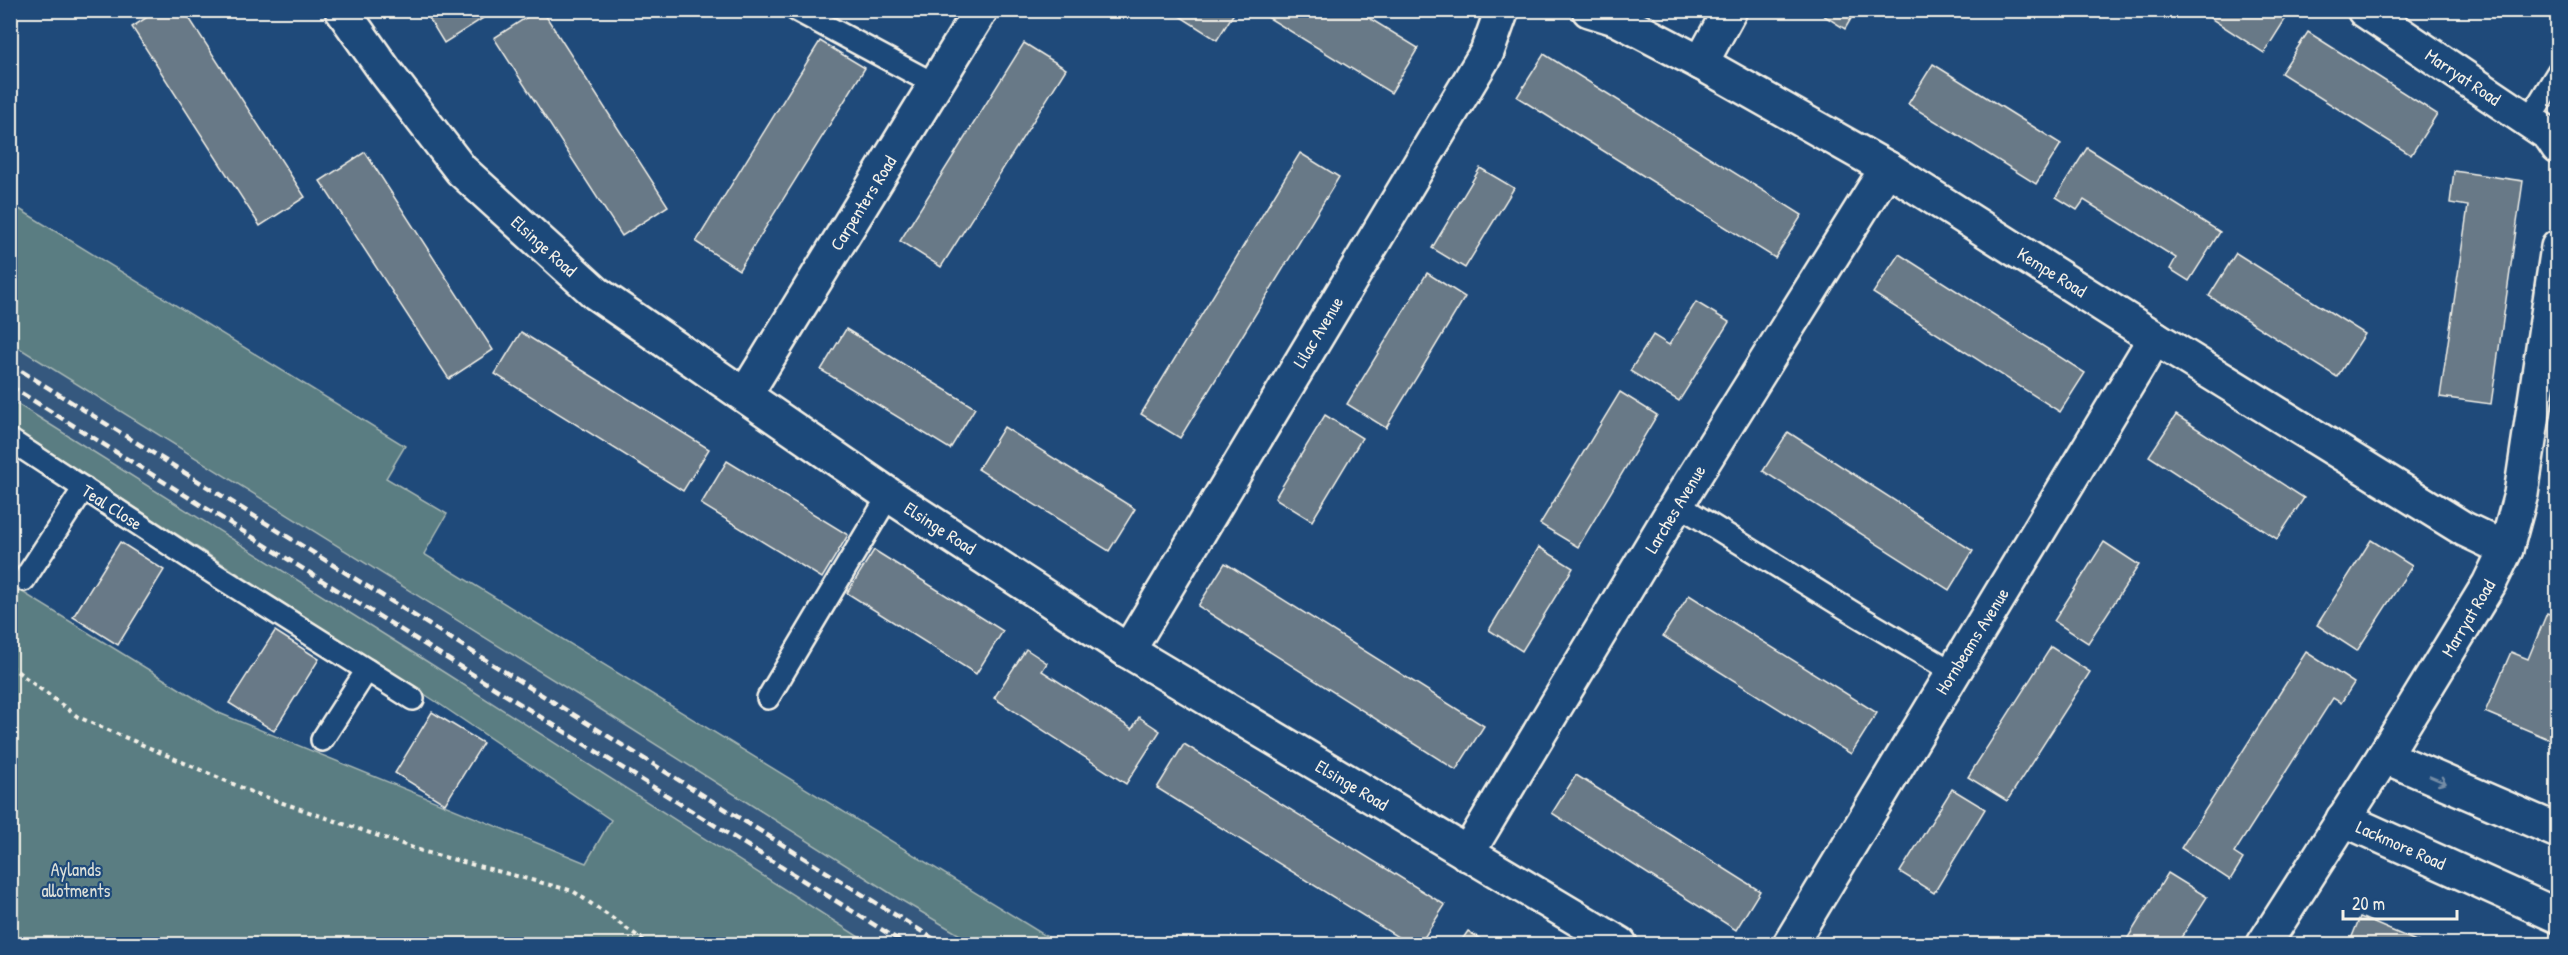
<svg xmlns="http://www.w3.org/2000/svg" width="2568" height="955" font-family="'Patrick Hand',sans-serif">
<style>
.built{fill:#35587e}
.green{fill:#5a7d82;stroke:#a7b7b5;stroke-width:1.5}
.building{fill:#677987;stroke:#f4f1e8;stroke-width:1.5}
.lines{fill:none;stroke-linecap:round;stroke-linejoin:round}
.lane-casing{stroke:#f4f1e8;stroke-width:26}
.street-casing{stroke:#f4f1e8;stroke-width:38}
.path{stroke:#f4f1e8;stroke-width:4;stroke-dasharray:4.5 4.5;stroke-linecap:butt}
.lane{stroke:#1f4a7a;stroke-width:21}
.street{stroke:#1f4a7a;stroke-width:33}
.rail{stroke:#f4f1e8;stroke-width:4.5;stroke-dasharray:9 4.5;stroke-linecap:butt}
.oneway{stroke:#748da6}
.labels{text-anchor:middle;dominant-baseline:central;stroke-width:4.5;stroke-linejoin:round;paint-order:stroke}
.street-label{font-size:18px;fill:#f4f1e8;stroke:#1f4a7a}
.park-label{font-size:18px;fill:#dde0d9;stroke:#1f4a7a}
</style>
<rect width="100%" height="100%" fill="#1f4a7a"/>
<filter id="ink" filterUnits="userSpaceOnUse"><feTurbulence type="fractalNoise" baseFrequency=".0167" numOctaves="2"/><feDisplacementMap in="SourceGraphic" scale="12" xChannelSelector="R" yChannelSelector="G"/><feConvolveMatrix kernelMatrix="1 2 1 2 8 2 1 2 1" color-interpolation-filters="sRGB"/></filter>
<g filter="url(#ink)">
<!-- built -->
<polygon class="built" points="10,343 589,702 901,900 975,944 870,944 860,938 423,659 11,400"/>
<!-- green -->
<g class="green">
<polygon points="11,204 405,446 386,478 447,514 424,554 1059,944 975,944 901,900 589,702 11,343"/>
<polygon points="11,400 423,659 870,944 11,944 11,585 219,713 586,863 611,820 435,701 11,427"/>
</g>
<!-- building -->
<g class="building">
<polygon points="158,10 184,10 305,197 260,226 132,27"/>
<polygon points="424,10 485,10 488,15 444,43"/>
<polygon points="538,10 542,10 668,206 622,236 494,38"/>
<polygon points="1170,10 1236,10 1217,40"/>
<polygon points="1267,10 1356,10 1418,48 1391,93 1264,15"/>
<polygon points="1815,10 1856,10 1845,29"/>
<polygon points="2198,10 2281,10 2288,15 2264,53"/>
<polygon points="2308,32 2437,114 2411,155 2281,73"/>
<polygon points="820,41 865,68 739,270 696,242"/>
<polygon points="1024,43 1066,69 941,267 900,241"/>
<polygon points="1544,54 1802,215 1775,258 1517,97"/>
<polygon points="1933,64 2061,144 2036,184 1908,104"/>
<polygon points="2087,148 2220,232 2189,281 2170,269 2176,258 2084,200 2077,210 2056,197"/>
<polygon points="365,152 493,350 449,379 320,181"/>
<polygon points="1300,153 1339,177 1180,438 1141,414"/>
<polygon points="1480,168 1514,188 1465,268 1432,248"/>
<polygon points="2454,171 2523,181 2491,404 2440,397 2468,206 2450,203"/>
<polygon points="2236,253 2365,334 2337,377 2209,296"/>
<polygon points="1899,254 2085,373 2060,412 1873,293"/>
<polygon points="1427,273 1465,297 1386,428 1347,404"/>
<polygon points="1696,302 1729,322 1679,401 1630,371 1653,335 1669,345"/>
<polygon points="846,329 975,408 950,449 821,370"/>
<polygon points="521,332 709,449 683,491 495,374"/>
<polygon points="1620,392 1657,415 1578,547 1540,524"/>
<polygon points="1325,415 1362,438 1312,521 1275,498"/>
<polygon points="2176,415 2304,498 2277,539 2149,456"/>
<polygon points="1004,427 1135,509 1109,551 978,469"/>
<polygon points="1788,432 1973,551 1949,590 1763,471"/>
<polygon points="727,461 848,535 822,578 701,504"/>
<polygon points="2371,540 2412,566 2357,651 2317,625"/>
<polygon points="120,542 164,570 118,645 73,617"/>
<polygon points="2104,542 2139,565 2088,643 2054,621"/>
<polygon points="1539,547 1573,568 1522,651 1489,630"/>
<polygon points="874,550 1003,631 976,674 847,593"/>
<polygon points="1225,563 1484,726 1456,770 1198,606"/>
<polygon points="1689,595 1877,713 1851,754 1663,636"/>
<polygon points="2547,613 2558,617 2558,743 2485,712 2511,652 2528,659"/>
<polygon points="275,631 319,659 274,731 229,703"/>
<polygon points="2051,647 2090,672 2007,801 1968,777"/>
<polygon points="1026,649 1047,663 1042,671 1132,729 1139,717 1160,731 1126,784 994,698"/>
<polygon points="2306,652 2354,683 2341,703 2333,698 2234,853 2243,859 2230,880 2181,848"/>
<polygon points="432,712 483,743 445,804 395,773"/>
<polygon points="1184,744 1445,905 1420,944 1409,944 1157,788"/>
<polygon points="1576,775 1760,891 1736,930 1552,813"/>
<polygon points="1952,789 1985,809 1934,893 1900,872"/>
<polygon points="2168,873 2207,897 2177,944 2124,944"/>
<polygon points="2360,917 2423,944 2349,944"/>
<polygon points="1468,931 1488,944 1459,944"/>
</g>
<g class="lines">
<!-- lane casing -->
<g class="lane-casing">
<g id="lane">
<polyline points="796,10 936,85"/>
<polyline points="2528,121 2558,72"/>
<polyline points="10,440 213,573 413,699"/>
<polyline points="1677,504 1860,617 1953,672"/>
<polyline points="24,580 84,488"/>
<polyline points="768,698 889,495"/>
<polyline points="322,740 367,670"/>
</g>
</g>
<!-- street casing -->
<g class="street-casing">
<g id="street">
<polyline points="342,10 385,71 461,170 596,293 889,495 1128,651 1620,944"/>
<polyline points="1589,10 1615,18 1701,63 1887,168 2155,338 2464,529 2506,549"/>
<polyline points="2364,10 2550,135 2558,147"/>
<polyline points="1701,63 1730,10"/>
<polyline points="745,395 981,10"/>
<polyline points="1128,651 1487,52 1502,10"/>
<polyline points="2384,756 2558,831"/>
<polyline points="2343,819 2558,916"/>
<polyline points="1467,854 1677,504 1887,168"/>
<polyline points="1790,944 2155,338"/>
<polyline points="2264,944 2384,756 2489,584 2506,549 2521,494 2558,247"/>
</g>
</g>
<!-- path -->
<polyline class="path" points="10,666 78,717 254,793 425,852 573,891 649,944"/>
<!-- lane -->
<use href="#lane" class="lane"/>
<!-- street -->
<use href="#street" class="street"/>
<!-- rail -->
<g class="rail">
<polyline points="10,364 942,944"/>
<polyline points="10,386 905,944"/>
</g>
</g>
<!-- one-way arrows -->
<defs><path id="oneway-shaft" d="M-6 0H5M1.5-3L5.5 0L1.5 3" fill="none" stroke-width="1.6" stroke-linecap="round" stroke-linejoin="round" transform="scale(1.5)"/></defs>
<use class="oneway" href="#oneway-shaft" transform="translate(2438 780) rotate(23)"/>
</g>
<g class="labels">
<!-- street labels -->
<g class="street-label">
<text transform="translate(2463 77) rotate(34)">Marryat Road</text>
<text transform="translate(863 203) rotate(-58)">Carpenters Road</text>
<text transform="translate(544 246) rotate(42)">Elsinge Road</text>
<text transform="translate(2052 272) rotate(32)">Kempe Road</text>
<text transform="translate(1318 332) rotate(-59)">Lilac Avenue</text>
<text transform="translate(112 507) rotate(33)">Teal Close</text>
<text transform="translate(1675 509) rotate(-59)">Larches Avenue</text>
<text transform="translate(940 528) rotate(33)">Elsinge Road</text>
<text transform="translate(2468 618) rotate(-59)">Marryat Road</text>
<text transform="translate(1972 641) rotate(-58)">Hornbeams Avenue</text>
<text transform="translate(1352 785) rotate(31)">Elsinge Road</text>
<text transform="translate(2401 845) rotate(24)">Lackmore Road</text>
</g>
<!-- park labels -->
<g class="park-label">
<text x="76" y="869">Aylands<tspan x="76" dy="21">allotments</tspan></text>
</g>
</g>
<!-- margin -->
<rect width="2568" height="955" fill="none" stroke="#1f4a7a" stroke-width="36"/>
<rect x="18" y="18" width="2532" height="919" fill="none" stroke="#f4f1e8" stroke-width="2" filter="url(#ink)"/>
<!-- scale -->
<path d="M2343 910v9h114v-9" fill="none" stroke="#f4f1e8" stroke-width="3"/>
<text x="2352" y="910" font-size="18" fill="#f4f1e8" stroke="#1f4a7a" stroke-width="4.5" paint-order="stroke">20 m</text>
</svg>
